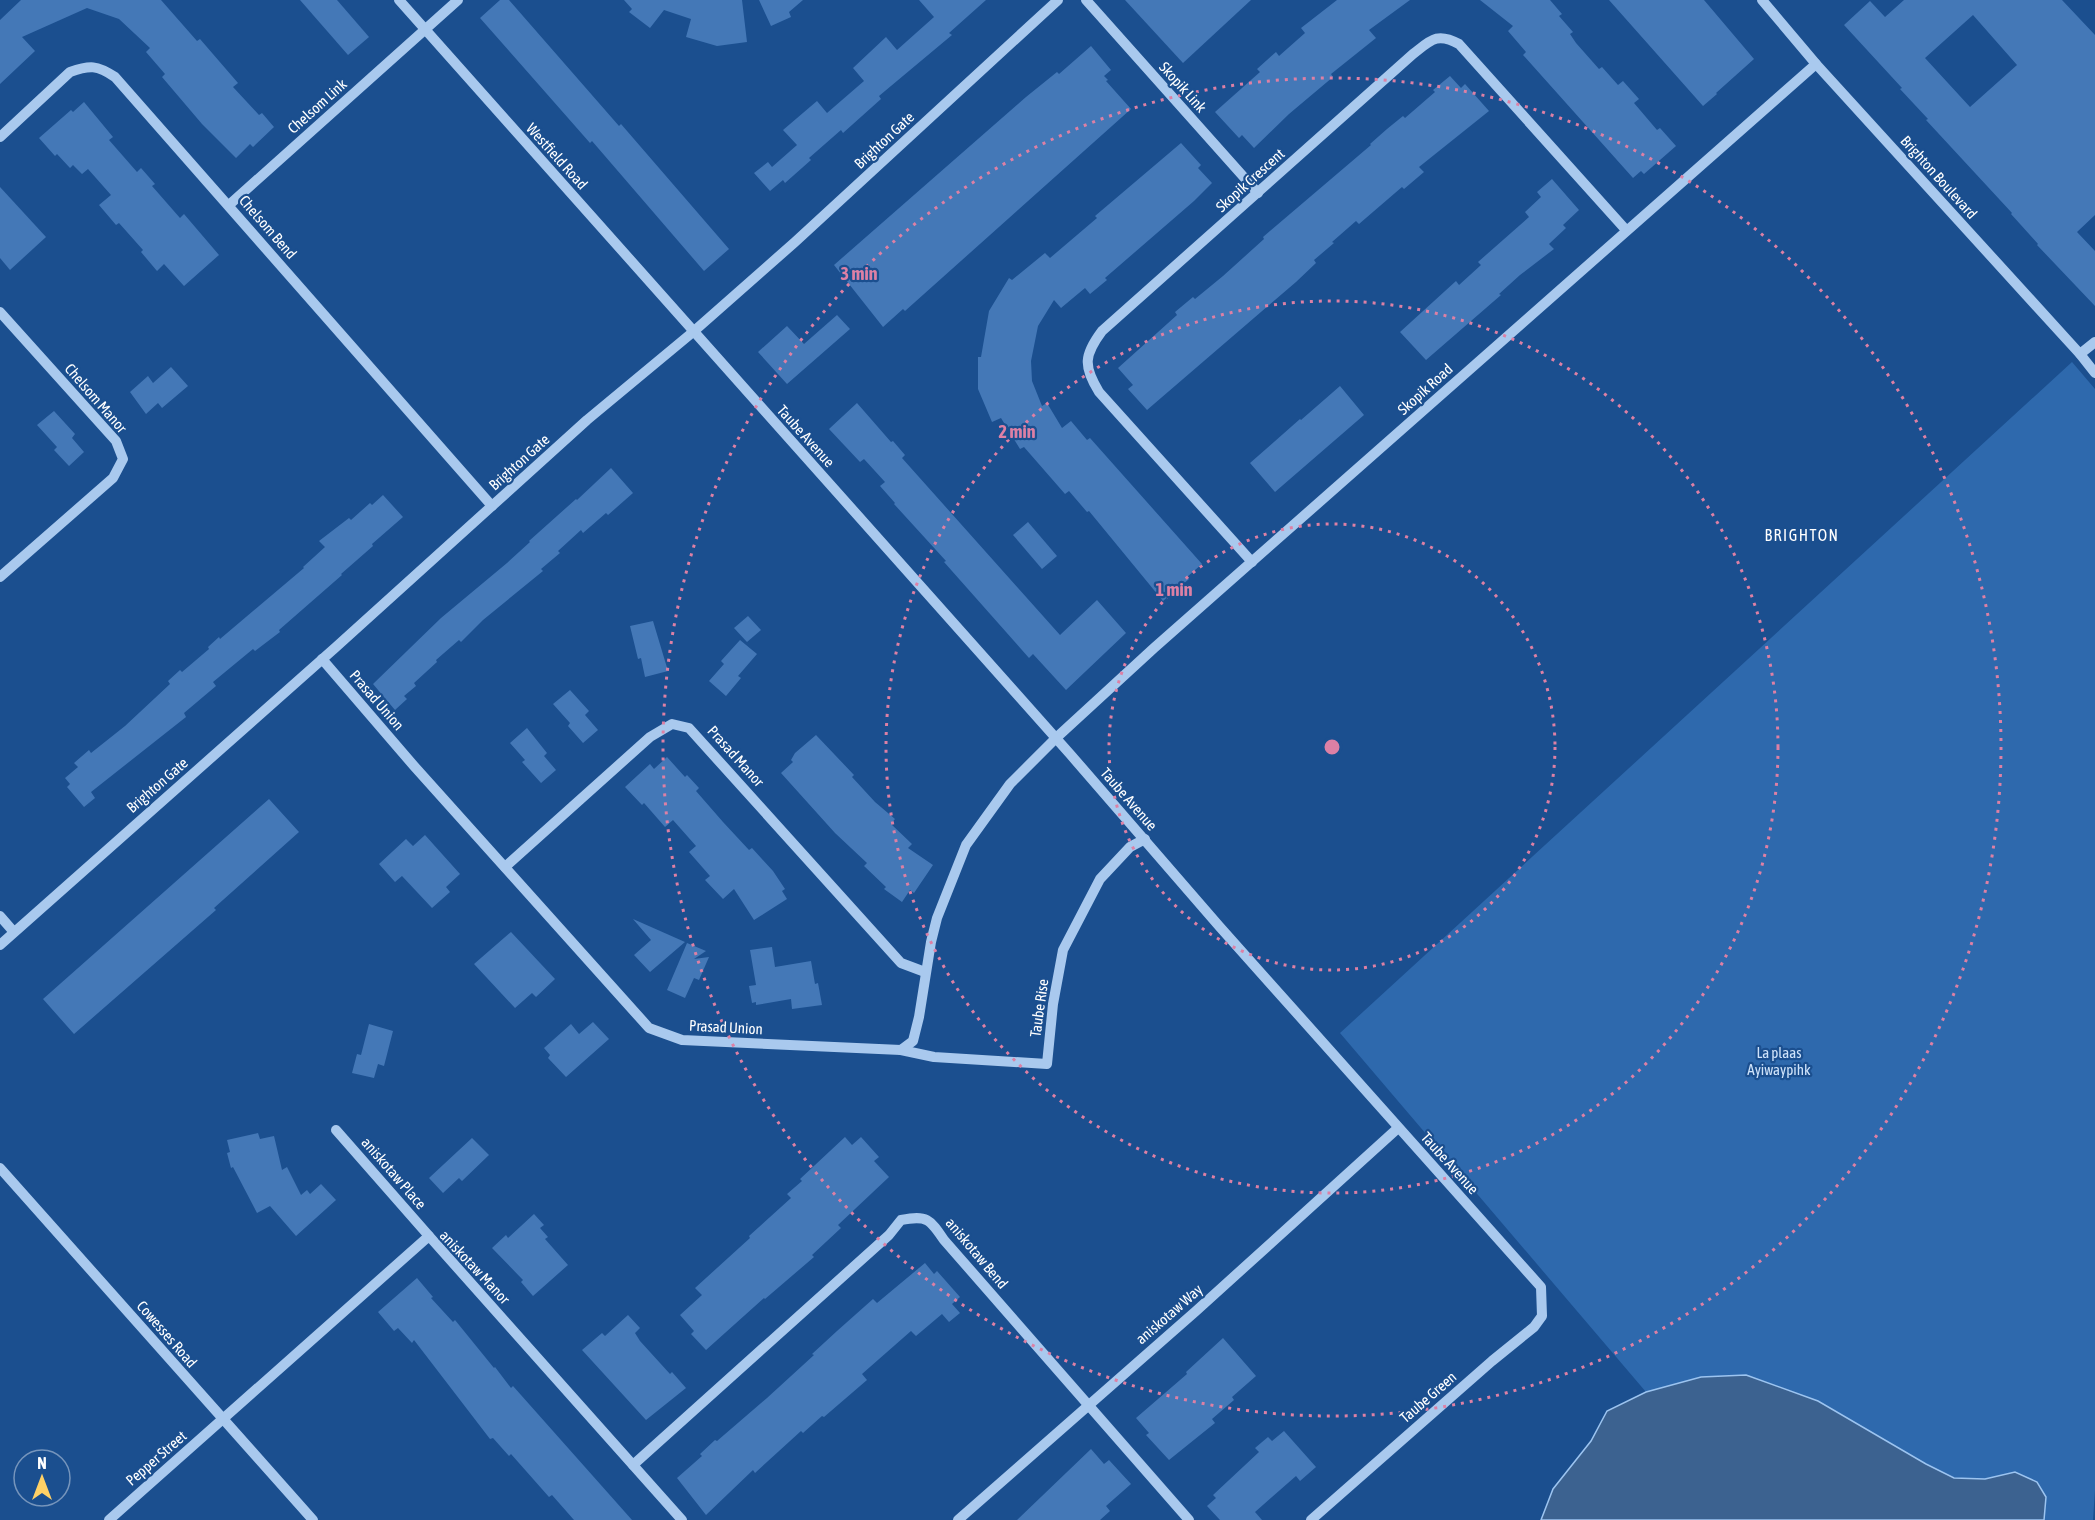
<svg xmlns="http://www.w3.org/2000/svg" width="2095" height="1520" font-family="'Asap Condensed',sans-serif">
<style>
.green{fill:#2e69ad}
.water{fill:#3c6290;stroke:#9cc4f0;stroke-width:1.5}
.building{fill:#4478b7;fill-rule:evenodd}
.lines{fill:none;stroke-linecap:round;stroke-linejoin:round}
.minor{stroke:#a9c9ee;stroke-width:10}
.ring{fill:none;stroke:#dd80a5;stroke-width:3;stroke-dasharray:3 6}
.labels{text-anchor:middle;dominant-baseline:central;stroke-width:4.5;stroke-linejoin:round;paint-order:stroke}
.street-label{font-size:15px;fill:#fff;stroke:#1b4f8f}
.park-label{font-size:15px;fill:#cfe3fa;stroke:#1b4f8f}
.neighbourhood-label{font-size:16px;letter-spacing:1.5px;fill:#fff;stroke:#1b4f8f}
.centre{fill:#dd80a5;stroke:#1b4f8f;stroke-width:3}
.ring-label{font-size:18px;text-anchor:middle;font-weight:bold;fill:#dd80a5;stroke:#1b4f8f;stroke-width:4.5;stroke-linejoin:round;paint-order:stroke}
</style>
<rect width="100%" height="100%" fill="#1b4f8f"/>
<!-- green -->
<polygon class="green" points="2072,362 2095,389 2095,1490 2093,1520 2044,1520 2046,1497 2037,1482 2015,1472 1986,1479 1954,1478 1926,1464 1701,1377 1646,1392 1340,1033"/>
<!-- water -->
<polygon class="water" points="1746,1375 1818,1401 1926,1464 1954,1478 1985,1479 2015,1472 2037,1482 2046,1497 2044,1520 1541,1520 1553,1489 1591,1441 1607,1411 1646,1392 1701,1377"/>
<!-- building -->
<g class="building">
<polygon points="21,0 161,0 197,41 200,39 238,83 233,87 259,115 262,113 274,127 253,147 250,144 236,158 202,124 162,77 165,74 146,52 150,48 119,19 87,8 22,37 35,51 0,84 0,20"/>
<polygon points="300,0 337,0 369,37 348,55"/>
<polygon points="500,0 509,0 619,126 621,124 729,249 704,271 592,141 590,143 480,18"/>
<polygon points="624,0 742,0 747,42 717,46 686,37 691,19 664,10 650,28 629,12 632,9"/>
<polygon points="759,0 803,0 789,12 791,17 771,26"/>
<polygon points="919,0 986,0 949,33 952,35 879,96 881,99 843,133 841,130 809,158 811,160 785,183 783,180 770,191 754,173 768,162 772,167 797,145 783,130 817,101 827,113 864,81 853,68 886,37 897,50 934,17"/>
<polygon points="1125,0 1251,0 1183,63"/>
<polygon points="1337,0 1410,0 1369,30 1376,38 1331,74 1333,77 1289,114 1254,148 1242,135 1239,138 1215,112 1260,72 1257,69 1276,52 1279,56 1305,33 1301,28"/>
<polygon points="1480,0 1550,0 1562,14 1559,16 1573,32 1570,34 1576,43 1599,69 1602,67 1618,85 1623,81 1639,99 1634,103 1657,130 1660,128 1676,146 1644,174 1641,171 1633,178 1523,55 1526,52 1508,31 1513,26"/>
<polygon points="1609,0 1704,0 1754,59 1716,93 1717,94 1703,106"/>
<path d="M1904,0H2062L2095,35V215L2077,232L2095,251V306L2037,245L2038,244L2011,214L2012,213L1926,120L1928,119L1900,89L1902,88L1844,25L1870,1L1885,17ZM1973,15L2017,65L1970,107L1925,58Z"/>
<polygon points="1091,46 1111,70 1104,76 1108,80 1106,81 1131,109 905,311 903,309 883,327 834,265 1026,97 1057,72 1059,74"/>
<polygon points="1450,76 1461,88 1465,84 1489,111 1419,167 1424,172 1404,189 1402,187 1359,224 1356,221 1332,242 1334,243 1314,260 1316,263 1296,282 1147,410 1128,389 1133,385 1118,368 1177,315 1175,312 1193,297 1195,299 1223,276 1264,239 1263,237 1371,145 1370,144 1387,129 1403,116 1405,118 1435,92 1433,90"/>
<polygon points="84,102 113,137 109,140 137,172 141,168 155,184 152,186 180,218 184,214 219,255 184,286 164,264 157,271 141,252 143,250 119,223 116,225 99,205 111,195 88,169 82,174 73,165 70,168 57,154 55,156 39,138 71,110 73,112"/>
<polygon points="1181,143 1201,165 1198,168 1212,183 1194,201 1105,278 1107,280 1090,294 1085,288 1061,308 1054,300 1038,326 1031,361 1032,381 1042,406 1047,403 1062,428 1071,421 1087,440 1090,438 1202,564 1187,577 1189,579 1163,601 1089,511 1087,512 1069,491 1065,494 1024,447 1020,449 1001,418 992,422 978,389 978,357 981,357 989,311 1009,278 1012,280 1045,253 1050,258 1097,218 1095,216"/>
<polygon points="1552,179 1579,210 1563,225 1566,228 1549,244 1554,249 1520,275 1499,294 1501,295 1426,360 1400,332 1456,281 1459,285 1481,265 1478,262 1529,217 1525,212 1541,197 1537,192"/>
<polygon points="0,187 46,237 10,270 0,258"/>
<polygon points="837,315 850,329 787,384 758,352 787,326 804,344"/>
<polygon points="171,367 188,386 162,408 158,403 146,414 130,392 148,376 153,383"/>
<polygon points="1340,386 1364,415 1275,492 1250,463 1300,419 1301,420"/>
<polygon points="857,403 891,442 893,441 905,455 902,458 1060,635 1097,600 1126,633 1066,690 1033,654 1029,658 944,562 946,561 894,504 895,503 880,486 885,482 864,459 860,462 829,429"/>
<polygon points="54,411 75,434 72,438 84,452 69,466 54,450 57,447 37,425"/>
<polygon points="611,468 633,493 608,515 606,513 583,533 581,530 558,551 560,553 541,569 543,571 483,620 461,642 459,640 436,660 437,662 414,683 416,686 404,696 407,699 395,710 373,684 441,618 507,563 530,542 529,541 576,499 577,500"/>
<polygon points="383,495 403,517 372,544 373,546 341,574 342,575 279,630 280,632 255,651 253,649 213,682 216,686 184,713 186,717 91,792 95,798 84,807 67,787 70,784 65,778 78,767 74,763 89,750 91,753 125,726 170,684 168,681 180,670 182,672 209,649 208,647 219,637 220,639 304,568 303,567 325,547 319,541 349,518 351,520 370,503 372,505"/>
<polygon points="1028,522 1057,556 1042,569 1013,535"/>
<polygon points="748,616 761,630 747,642 734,628"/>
<polygon points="653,621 668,671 645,677 641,658 638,659 630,626"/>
<polygon points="740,640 757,654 738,676 741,678 726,696 709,681 724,664 721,661"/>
<polygon points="570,690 589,711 585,715 598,730 583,743 568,726 570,723 553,704"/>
<polygon points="527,728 547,753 544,756 556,770 541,783 522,762 525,760 510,743"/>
<polygon points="816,735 854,775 852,777 875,802 895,819 891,824 912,844 908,848 933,865 914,893 910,890 902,902 884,889 886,887 864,866 867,863 835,833 781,773 793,762 791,760 795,753"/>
<polygon points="667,757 685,777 687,775 699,788 696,791 723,822 749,850 752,848 773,871 785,889 782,891 787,899 754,920 734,889 723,899 705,880 710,876 689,852 696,846 673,820 665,827 644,803 642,805 625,787 650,764 654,769"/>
<polygon points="269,799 299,832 214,908 216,910 74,1034 43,999"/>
<polygon points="425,835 460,874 446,887 450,892 432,908 402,876 395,882 379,864 406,839 413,846"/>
<polygon points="633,919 685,942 650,972 634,955 651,940"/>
<polygon points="511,932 555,979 536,997 532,993 515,1008 474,964"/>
<polygon points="687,943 706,951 694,959 709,957 699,980 694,978 685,998 667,990"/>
<polygon points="772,947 775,967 811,961 815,984 818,983 822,1005 792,1009 791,999 756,1005 756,1002 752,1003 749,986 756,985 750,950"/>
<polygon points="593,1022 609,1039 566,1077 548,1058 550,1055 544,1048 571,1024 579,1034"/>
<polygon points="369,1024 393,1031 384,1066 378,1064 374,1078 352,1073 357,1054 361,1055"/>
<polygon points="258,1133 260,1139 274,1136 282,1170 287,1167 301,1195 307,1190 310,1194 321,1184 336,1200 296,1236 270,1206 257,1213 233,1167 231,1168 227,1153 230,1152 227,1140"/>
<polygon points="845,1137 852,1145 861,1137 879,1157 874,1161 889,1177 838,1225 841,1228 812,1255 814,1257 765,1299 764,1298 706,1350 691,1334 694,1331 680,1315 702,1295 695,1288 750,1238 749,1236 791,1198 787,1194 802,1181 800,1179"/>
<polygon points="472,1138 489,1155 462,1181 459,1178 443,1193 429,1178"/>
<polygon points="534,1214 544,1225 540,1228 548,1237 545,1239 568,1265 533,1296 521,1282 523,1280 492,1248 506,1235 508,1238"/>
<polygon points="925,1263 934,1274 937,1271 960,1297 952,1304 960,1313 949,1322 942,1314 916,1336 911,1331 862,1374 867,1380 824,1417 822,1416 803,1433 801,1431 755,1473 753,1470 706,1515 677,1478 702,1456 700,1454 715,1440 717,1441 767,1398 814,1355 812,1354 837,1331 873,1299 877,1303"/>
<polygon points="417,1278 433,1297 431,1298 453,1322 455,1320 494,1368 495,1367 511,1388 513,1386 632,1520 574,1520 552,1495 549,1497 511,1454 509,1456 493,1438 490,1439 414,1340 412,1343 398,1328 394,1331 378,1312"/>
<polygon points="628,1315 640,1328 635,1333 640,1341 670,1374 672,1372 686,1388 646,1420 582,1350 602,1333 605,1336"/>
<polygon points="1223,1338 1256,1376 1232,1397 1234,1400 1212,1419 1215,1423 1169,1460 1146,1435 1149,1433 1136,1418 1187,1374 1186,1372"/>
<polygon points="1284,1431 1316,1467 1300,1481 1296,1476 1255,1512 1262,1520 1220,1520 1207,1506 1216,1498 1213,1495 1259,1452 1255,1448 1268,1437 1272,1441"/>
<polygon points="1091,1449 1104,1464 1109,1460 1131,1484 1106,1506 1110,1511 1100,1520 1017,1520"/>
</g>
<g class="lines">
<!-- minor -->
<g class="minor">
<polyline points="399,0 1070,754 1219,926 1541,1287 1542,1316 1534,1327 1492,1361 1311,1520"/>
<polyline points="1086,0 1258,193"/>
<polyline points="1762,0 1816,64 2080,354 2095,373"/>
<path d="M0,137L70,72C90,65 97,65 115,77L492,506"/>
<polyline points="229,205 458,0"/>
<polyline points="0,312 116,441 123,459 113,478 0,577"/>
<polyline points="2080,354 2095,342"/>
<path d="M1252,562L1099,392C1083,366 1084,355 1102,331L1413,54C1431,40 1437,32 1459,44L1626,230"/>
<polyline points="322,659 414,766 649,1028 682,1040 901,1050 913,1041 919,1017 931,942 937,918 966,845 1010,784 1056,738 1154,648 1816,64"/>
<polyline points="505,867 650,737 672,724 689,728 901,963 925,972"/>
<polyline points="0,916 13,931"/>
<polyline points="0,945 336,647 587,420 693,332 795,242 1058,0"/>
<polyline points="901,1050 934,1057 1047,1064 1053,1004 1063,950 1100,879 1130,847 1145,839"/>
<polyline points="336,1130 429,1236"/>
<polyline points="0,1168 313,1520"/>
<path d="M633,1465L889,1235L901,1220C927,1215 930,1219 944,1240L1189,1520"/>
<polyline points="109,1520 429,1236 682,1520"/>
<polyline points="958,1520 1196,1311 1398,1128"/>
</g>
</g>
<!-- distance rings -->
<g class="ring">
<circle cx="1332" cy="747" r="223"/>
<circle cx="1332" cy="747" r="446"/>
<circle cx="1332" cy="747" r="669"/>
</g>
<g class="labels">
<!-- street labels -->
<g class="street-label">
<text transform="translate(1183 87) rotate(48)">Skopik Link</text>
<text transform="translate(317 106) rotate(-42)">Chelsom Link</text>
<text transform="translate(884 140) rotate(-43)">Brighton Gate</text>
<text transform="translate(557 156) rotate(48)">Westfield Road</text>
<text transform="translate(1939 177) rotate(48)">Brighton Boulevard</text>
<text transform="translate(1250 180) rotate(-42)">Skopik Crescent</text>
<text transform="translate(268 227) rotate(49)">Chelsom Bend</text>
<text transform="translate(1425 389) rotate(-42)">Skopik Road</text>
<text transform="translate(96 398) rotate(49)">Chelsom Manor</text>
<text transform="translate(806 436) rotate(48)">Taube Avenue</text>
<text transform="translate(519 462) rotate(-42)">Brighton Gate</text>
<text transform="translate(377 700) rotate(49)">Prasad Union</text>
<text transform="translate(736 756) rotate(48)">Prasad Manor</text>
<text transform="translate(157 785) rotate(-41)">Brighton Gate</text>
<text transform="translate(1129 799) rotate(49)">Taube Avenue</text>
<text transform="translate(1039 1008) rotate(-82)">Taube Rise</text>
<text transform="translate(726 1027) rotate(3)">Prasad Union</text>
<text transform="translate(1450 1163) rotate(48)">Taube Avenue</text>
<text transform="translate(394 1173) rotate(49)">aniskotaw Place</text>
<text transform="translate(977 1253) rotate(50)">aniskotaw Bend</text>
<text transform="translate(475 1267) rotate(47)">aniskotaw Manor</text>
<text transform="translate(1169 1314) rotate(-41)">aniskotaw Way</text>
<text transform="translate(167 1334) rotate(49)">Cowesses Road</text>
<text transform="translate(1428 1397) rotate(-41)">Taube Green</text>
<text transform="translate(156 1458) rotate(-41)">Pepper Street</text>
</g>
<!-- park labels -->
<g class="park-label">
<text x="1779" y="1052">La plaas<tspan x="1779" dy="17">Ayiwaypihk</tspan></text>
</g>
<!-- neighbourhood labels -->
<g class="neighbourhood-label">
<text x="1802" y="535">BRIGHTON</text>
</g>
</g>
<circle cx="1332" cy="747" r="9" class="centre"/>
<g class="ring-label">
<text x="859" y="280">3 min</text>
<text x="1017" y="438">2 min</text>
<text x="1174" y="596">1 min</text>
</g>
<!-- north arrow -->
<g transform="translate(42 1478)"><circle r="28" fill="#1b4f8f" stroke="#7695bc" stroke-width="1.5"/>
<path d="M0-4.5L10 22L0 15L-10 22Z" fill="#ffd166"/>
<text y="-9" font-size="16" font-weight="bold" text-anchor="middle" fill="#ffffff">N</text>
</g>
</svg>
